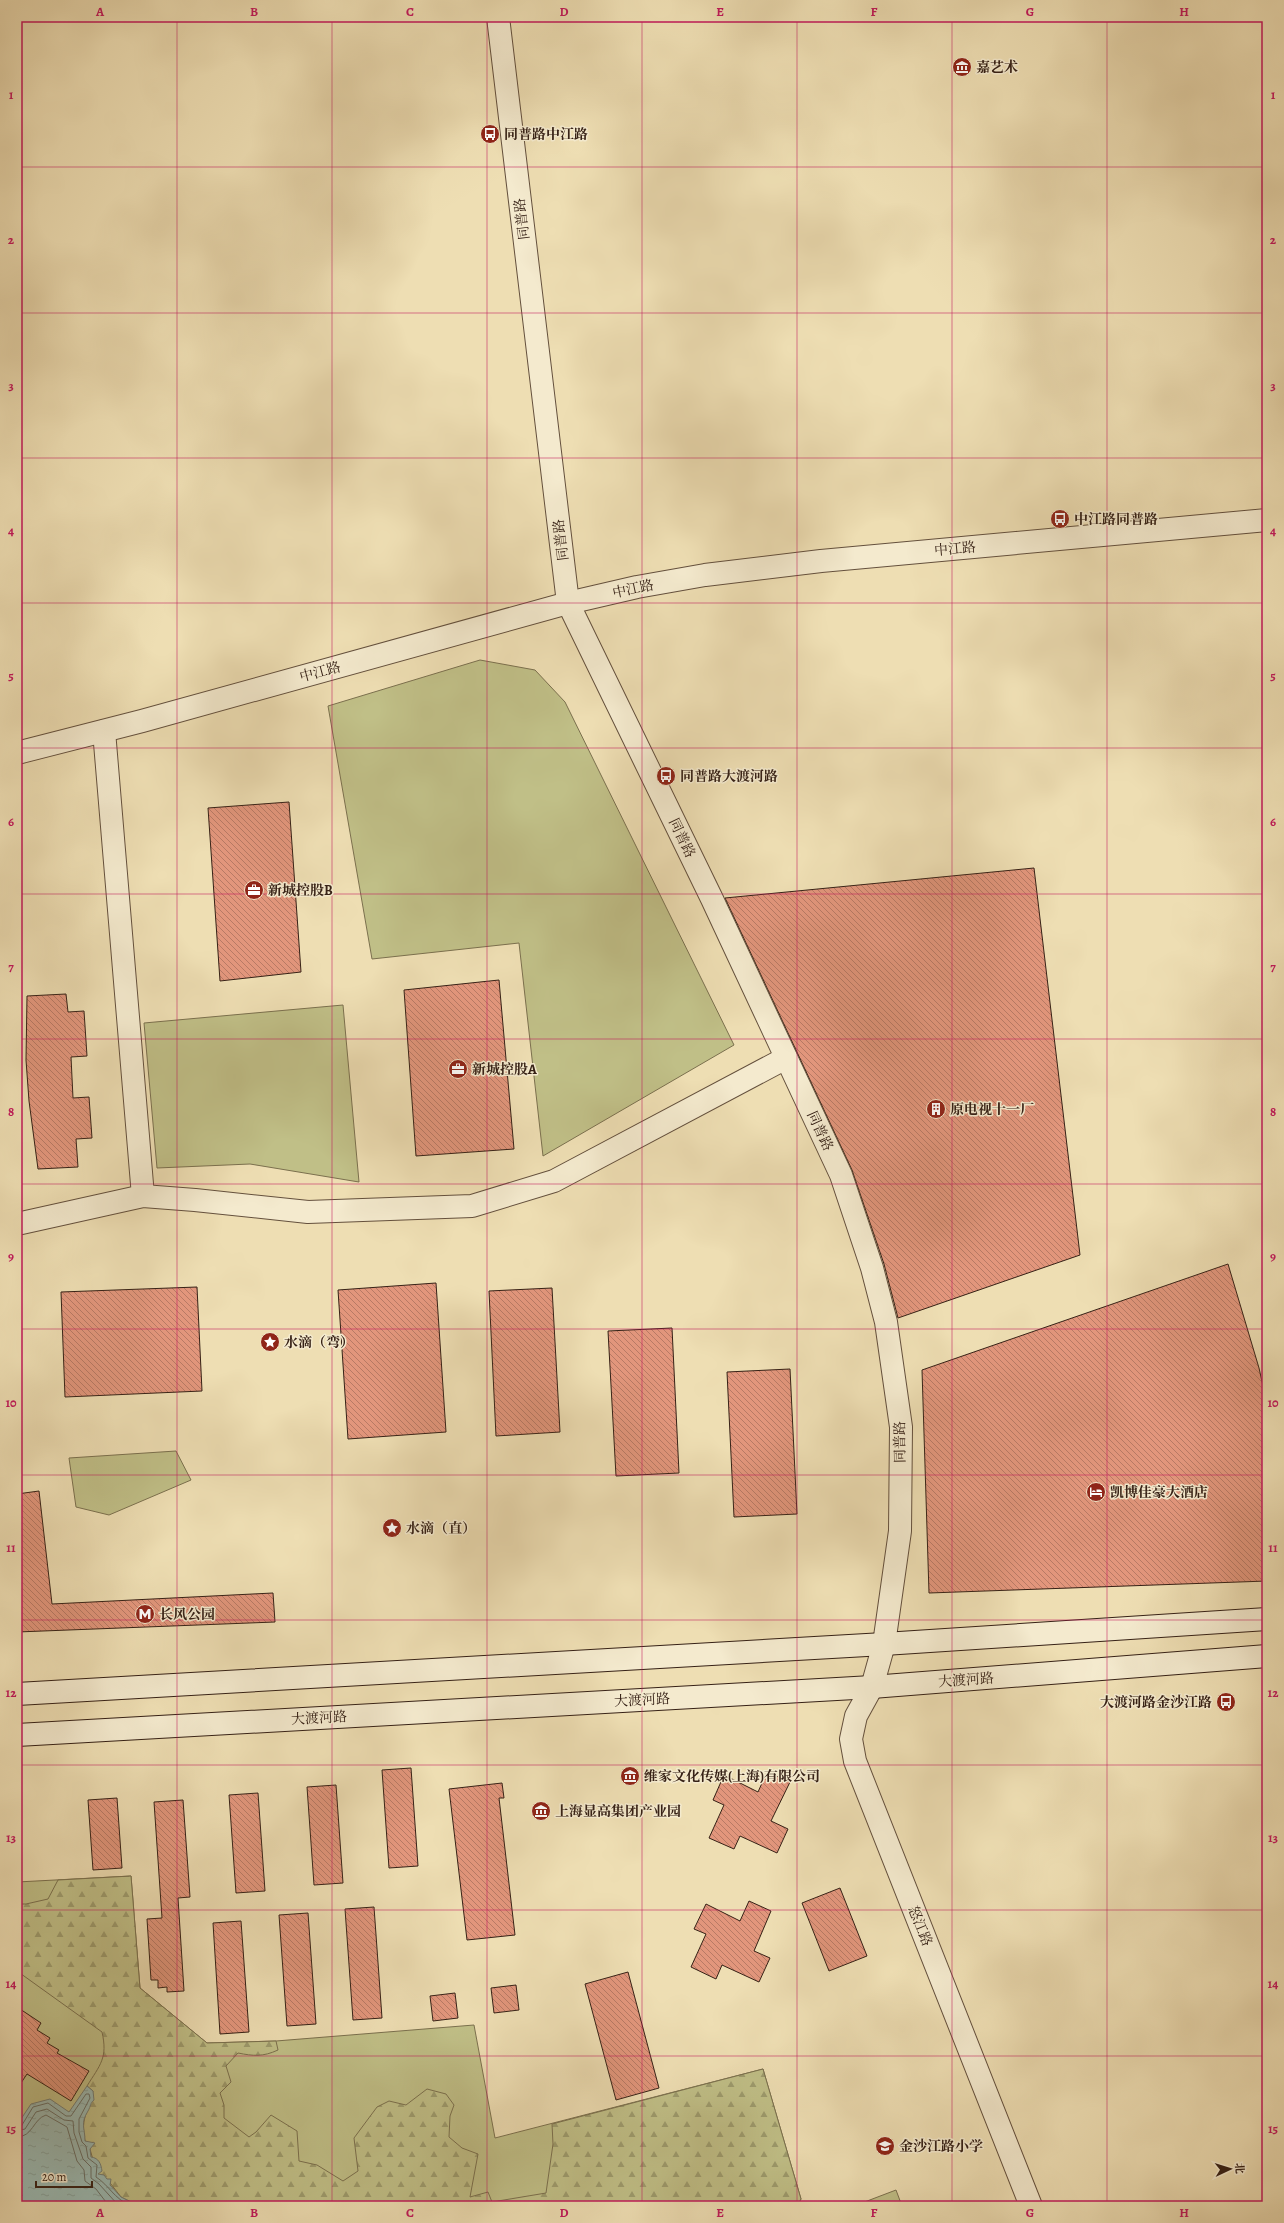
<svg xmlns="http://www.w3.org/2000/svg" width="1284" height="2223" font-family="Alegreya,'Noto Serif SC',serif">
<style>
.green{fill:#c0bf87;stroke:#7b704e}
.forest{fill:url(#forest-firs);stroke:#7b704e}
.water{fill:url(#water-ripples);stroke:#737d75}
.lines{fill:none;stroke-linecap:round;stroke-linejoin:round}
.shore{stroke:#686e66;stroke-width:1}
.building{fill:url(#building-back-hatch);stroke:#362116}
.minor-casing{stroke:#64503d;stroke-width:24}
.tertiary-casing{stroke:#64503d;stroke-width:24}
.secondary-casing{stroke:#362116;stroke-width:24}
.minor{stroke:#f4eace;stroke-width:22}
.tertiary{stroke:#f4eace;stroke-width:22}
.secondary{stroke:#f4eace;stroke-width:22}
.grid{fill:none;stroke:#c2185b;stroke-width:1;stroke-opacity:0.55}
.labels{text-anchor:middle;dominant-baseline:central;stroke-width:3;stroke-linejoin:round;paint-order:stroke}
.poi-label{font-size:14px;font-weight:bold;fill:#362116;stroke:#f4eace;text-anchor:start}
.street-label{font-size:14px;fill:#362116;stroke:#f4eace}
.neatline{fill:none;stroke:#c2185b;stroke-width:1.5}
.grid-label{font-size:13px;text-anchor:middle;font-weight:bold;fill:#c2185b}
</style>
<defs>
<pattern id="forest-firs" width="22" height="20" patternUnits="userSpaceOnUse"><rect width="22" height="20" fill="#c0bf87"/><path d="M5 1l3.5 6h-7zM16 11l3.5 6h-7z" fill="#9d9b6d"/></pattern>
<pattern id="water-ripples" width="26" height="14" patternUnits="userSpaceOnUse"><rect width="26" height="14" fill="#9bbbb5"/><path d="M2 4q2-2 4 0t4 0M15 11q2-2 4 0t4 0" fill="none" stroke="#86a09b"/></pattern>
<pattern id="building-back-hatch" width="6" height="6" patternUnits="userSpaceOnUse"><rect width="6" height="6" fill="#e2967c"/><path d="M-1 5l2 2M0 0l6 6M5-1l2 2" fill="none" stroke="#b87a65"/></pattern>
</defs>
<rect width="100%" height="100%" fill="#eedeb3"/>
<filter id="stains"><feTurbulence type="fractalNoise" baseFrequency=".005" numOctaves="4"/><feColorMatrix values="0 0 0 0 .2 0 0 0 0 .09 0 0 0 0 .02 0 0 0 .5 -.17"/></filter>
<radialGradient id="worn" r=".72"><stop offset=".6" stop-color="#630" stop-opacity="0"/><stop offset="1" stop-color="#630" stop-opacity=".3"/></radialGradient>
<!-- green -->
<g class="green">
<polygon points="480,660 535,670 565,702 734,1045 543,1156 519,943 372,959 328,706"/>
<polygon points="343,1005 359,1182 250,1164 157,1168 144,1023"/>
<polygon points="176,1451 191,1480 109,1515 76,1507 69,1458"/>
<polygon points="131,1876 140,1988 207,2043 276,2041 474,2025 495,2138 763,2069 801,2199 797,2206 17,2206 17,1882"/>
<polygon points="896,2190 902,2206 854,2206"/>
</g>
<!-- forest -->
<path class="forest" d="M131,1876L140,1988L207,2043L276,2041L278,2050C263,2057 253,2056 238,2053L226,2066L231,2082L220,2093L224,2105V2118L249,2137L256,2132L271,2115L297,2131L299,2161L317,2165L343,2181L358,2171L354,2138L377,2107L389,2101L406,2105L427,2089L446,2094L454,2105L450,2116L449,2137L462,2148L478,2154L470,2197L488,2192L492,2202L546,2193L553,2144L552,2124L763,2069L801,2199L797,2206H139L121,2197L107,2179L97,2174L88,2142L85,2141C80,2120 88,2111 93,2091L87,2086C100,2065 108,2058 102,2032L17,1971V1904H26L48,1899L58,1880Z"/>
<!-- water -->
<path class="water" d="M87,2086L93,2091L94,2100C90,2103 91,2106 88,2111C80,2124 85,2127 85,2141L95,2143L90,2149L91,2157C99,2158 101,2164 102,2171L98,2174L104,2175L107,2179H111L110,2185L121,2197L139,2206H17V2125L31,2104L50,2099L69,2112Z"/>
<g class="lines">
<!-- shore -->
<g class="shore">
<path d="M17,2126L22,2125L33,2107L48,2103L66,2116H71L86,2094H89L90,2098L79,2119V2132L82,2142L86,2146L88,2158L97,2165L96,2177C110,2186 113,2198 131,2206"/>
<polyline points="17,2131 25,2129 36,2112 47,2109 64,2120 73,2121 74,2133 83,2159 91,2167 91,2178 99,2184 119,2206"/>
<path d="M17,2137C33,2137 33,2119 46,2115L67,2127L77,2161L84,2170L85,2181L96,2189L109,2206"/>
</g>
</g>
<!-- building -->
<g class="building">
<polygon points="289,802 301,972 220,981 208,808"/>
<polygon points="1034,868 1080,1255 898,1318 884,1264 852,1170 725,898"/>
<polygon points="499,980 514,1149 416,1156 404,990"/>
<polygon points="66,994 68,1012 84,1011 87,1056 71,1057 73,1098 89,1097 92,1138 76,1139 78,1167 38,1169 29,1101 26,1060 27,996"/>
<polygon points="1228,1264 1259,1368 1267,1404 1267,1581 929,1593 922,1370"/>
<polygon points="436,1283 446,1432 348,1439 338,1290"/>
<polygon points="197,1287 202,1391 65,1397 61,1292"/>
<polygon points="552,1288 560,1432 496,1436 489,1291"/>
<polygon points="672,1328 679,1473 616,1476 608,1331"/>
<polygon points="790,1369 797,1514 734,1517 727,1372"/>
<polygon points="39,1491 52,1604 273,1593 275,1622 17,1632 17,1494"/>
<polygon points="411,1768 418,1866 389,1868 382,1770"/>
<polygon points="767,1772 790,1782 771,1821 788,1829 777,1853 740,1836 734,1849 709,1838 724,1805 713,1800 724,1775 758,1792"/>
<polygon points="502,1783 504,1798 499,1798 515,1935 467,1940 449,1789"/>
<polygon points="336,1785 343,1883 314,1885 307,1787"/>
<polygon points="258,1793 265,1891 236,1893 229,1795"/>
<polygon points="117,1798 122,1868 93,1870 88,1800"/>
<polygon points="183,1800 190,1897 178,1898 184,1991 167,1992 167,1987 158,1988 158,1980 151,1980 147,1919 162,1918 154,1802"/>
<polygon points="840,1888 867,1956 829,1971 802,1903"/>
<polygon points="749,1901 771,1911 754,1951 770,1958 759,1982 722,1965 716,1979 691,1967 706,1934 694,1929 706,1904 740,1921"/>
<polygon points="374,1907 382,2018 353,2020 345,1909"/>
<polygon points="308,1913 316,2024 287,2026 279,1915"/>
<polygon points="241,1921 249,2032 220,2034 213,1923"/>
<polygon points="628,1972 659,2088 616,2100 585,1984"/>
<polygon points="516,1985 519,2010 494,2013 491,1988"/>
<polygon points="455,1993 458,2018 433,2021 430,1996"/>
<polygon points="17,2007 41,2023 37,2030 50,2038 47,2043 59,2050 57,2053 89,2071 71,2101 27,2074 17,2089"/>
</g>
<g class="lines">
<!-- minor casing -->
<g class="minor-casing">
<g id="minor">
<polyline points="104,731 143,1196"/>
<polyline points="17,1224 143,1196 195,1200 308,1212 472,1206 554,1181 786,1058"/>
<polyline points="884,1644 872,1687 856,1716 851,1739 855,1761 1031,2206"/>
</g>
</g>
<!-- tertiary casing -->
<g class="tertiary-casing">
<g id="tertiary">
<polyline points="498,17 568,603 712,899 841,1175 872,1268 886,1322 901,1427 900,1531 884,1644"/>
<polyline points="17,753 142,721 568,603 637,587 705,575 821,561 1267,520"/>
</g>
</g>
<!-- secondary casing -->
<g class="secondary-casing">
<g id="secondary">
<polyline points="17,1694 884,1644 1267,1619"/>
<polyline points="17,1735 872,1687 1267,1656"/>
</g>
</g>
<!-- minor -->
<use href="#minor" class="minor"/>
<!-- tertiary -->
<use href="#tertiary" class="tertiary"/>
<!-- secondary -->
<use href="#secondary" class="secondary"/>
</g>
<!-- grid -->
<path class="grid" d="M177,17V2206M332,17V2206M487,17V2206M642,17V2206M797,17V2206M952,17V2206M1107,17V2206M17,167H1267M17,313H1267M17,458H1267M17,603H1267M17,748H1267M17,894H1267M17,1039H1267M17,1184H1267M17,1329H1267M17,1475H1267M17,1620H1267M17,1765H1267M17,1910H1267M17,2056H1267"/>
<!-- icons -->
<defs>
<g id="museum-disc" transform="scale(1)"><circle r="9.5" fill="#8f2418" stroke="#f4eace"/><path d="M0-6L6-3V-2H-6V-3ZM-5-1h2V3h-2ZM-1-1h2V3h-2ZM3-1h2V3H3ZM-6 4H6V6H-6Z" fill="#fff"/></g>
<g id="bus-disc" transform="scale(1)"><circle r="9.5" fill="#8f2418" stroke="#f4eace"/><path d="M-5-6H5V4H4V6H2V4H-2V6H-4V4H-5ZM-3.5-4V0h7V-4ZM-3.5 1.2v1.5H-2V1.2ZM2 1.2v1.5H3.5V1.2Z" fill="#fff"/></g>
<g id="office-disc" transform="scale(1)"><circle r="9.5" fill="#8f2418" stroke="#f4eace"/><path d="M-6-3h4V-5.5h4V-3h4V5H-6ZM-1-4.5V-3h2v-1.5ZM-6 0V1H6V0Z" fill="#fff"/></g>
<g id="building-disc" transform="scale(1)"><circle r="9.5" fill="#8f2418" stroke="#f4eace"/><path d="M-4-6H4V6H1V3H-1V6H-4ZM-2.5-4.3h1.7v1.8h-1.7ZM.8-4.3h1.7v1.8H.8ZM-2.5-1h1.7V.8h-1.7ZM.8-1h1.7V.8H.8Z" fill="#fff"/></g>
<g id="sight-disc" transform="scale(1)"><circle r="9.5" fill="#8f2418" stroke="#f4eace"/><path d="M0-6L1.8-2.2L6-1.7L2.9 1.2L3.7 5.4L0 3.3L-3.7 5.4L-2.9 1.2L-6-1.7L-1.8-2.2Z" fill="#fff"/></g>
<g id="hotel-disc" transform="scale(1)"><circle r="9.5" fill="#8f2418" stroke="#f4eace"/><path d="M-6-4.5h1.5V1H6V5H4.5V3h-9V5H-6ZM-4 0a1.8 1.8 0 1 1 3.6 0ZM.5 0V-2.5h3Q6-2.5 6 0Z" fill="#fff"/></g>
<g id="metro-disc" transform="scale(1)"><circle r="9.5" fill="#8f2418" stroke="#f4eace"/><path d="M-5.5 5V-5H-3L0 0L3-5H5.5V5H3V-.5L0 4L-3-.5V5Z" fill="#fff"/></g>
<g id="school-disc" transform="scale(1)"><circle r="9.5" fill="#8f2418" stroke="#f4eace"/><path d="M0-5L7-2L0 1L-7-2ZM-4 1L0 2.5L4 1V4Q0 6-4 4Z" fill="#fff"/></g>
</defs>
<g fill-rule="evenodd">
<use href="#museum-disc" x="962" y="67"/>
<use href="#bus-disc" x="490" y="134"/>
<use href="#bus-disc" x="1060" y="519"/>
<use href="#bus-disc" x="666" y="776"/>
<use href="#office-disc" x="254" y="890"/>
<use href="#office-disc" x="458" y="1069"/>
<use href="#building-disc" x="936" y="1109"/>
<use href="#sight-disc" x="270" y="1342"/>
<use href="#hotel-disc" x="1096" y="1492"/>
<use href="#sight-disc" x="392" y="1528"/>
<use href="#metro-disc" x="145" y="1614"/>
<use href="#bus-disc" x="1226" y="1702"/>
<use href="#museum-disc" x="630" y="1776"/>
<use href="#museum-disc" x="541" y="1811"/>
<use href="#school-disc" x="885" y="2146"/>
</g>
<g class="labels">
<!-- poi labels -->
<g class="poi-label">
<text x="976" y="67">嘉艺术</text>
<text x="504" y="134">同普路中江路</text>
<text x="1074" y="519">中江路同普路</text>
<text x="680" y="776">同普路大渡河路</text>
<text x="268" y="890">新城控股B</text>
<text x="472" y="1069">新城控股A</text>
<text x="950" y="1109">原电视十一厂</text>
<text x="284" y="1342">水滴（弯）</text>
<text x="1110" y="1492">凯博佳豪大酒店</text>
<text x="406" y="1528">水滴（直）</text>
<text x="159" y="1614">长风公园</text>
<text x="1212" y="1702" text-anchor="end">大渡河路金沙江路</text>
<text x="644" y="1776">维家文化传媒(上海)有限公司</text>
<text x="555" y="1811">上海显高集团产业园</text>
<text x="899" y="2146">金沙江路小学</text>
</g>
<!-- street labels -->
<g class="street-label">
<text transform="translate(522 219) rotate(-97)">同普路</text>
<text transform="translate(561 540) rotate(-97)">同普路</text>
<text transform="translate(955 549) rotate(-5)">中江路</text>
<text transform="translate(633 589) rotate(-12)">中江路</text>
<text transform="translate(320 672) rotate(-15)">中江路</text>
<text transform="translate(682 838) rotate(64)">同普路</text>
<text transform="translate(820 1131) rotate(65)">同普路</text>
<text transform="translate(900 1442) rotate(-91)">同普路</text>
<text transform="translate(966 1680) rotate(-4)">大渡河路</text>
<text transform="translate(642 1700) rotate(-3)">大渡河路</text>
<text transform="translate(319 1718) rotate(-3)">大渡河路</text>
<text transform="translate(920 1926) rotate(68)">怒江路</text>
</g>
</g>
<!-- margin -->
<rect width="1284" height="2223" fill="none" stroke="#eedeb3" stroke-width="44"/>
<!-- north arrow -->
<g transform="translate(1230 2169) rotate(86)" stroke="#f4eace" stroke-width="3" paint-order="stroke">
<path d="M0-3L7 15L0 10L-7 15Z" fill="#362116"/>
<text y="-6" font-size="11" font-weight="bold" text-anchor="middle" fill="#362116">北</text>
</g>
<!-- scale -->
<path d="M36 2181v6h56v-6" fill="none" stroke="#362116" stroke-width="2"/>
<text x="42" y="2181" font-size="12" fill="#362116" stroke="#f4eace" stroke-width="3" paint-order="stroke">20 m</text>
<rect x="22" y="22" width="1240" height="2179" class="neatline"/>
<g class="grid-label">
<text x="100" y="16">A</text>
<text x="254" y="16">B</text>
<text x="410" y="16">C</text>
<text x="564" y="16">D</text>
<text x="720" y="16">E</text>
<text x="874" y="16">F</text>
<text x="1030" y="16">G</text>
<text x="1184" y="16">H</text>
<text x="11" y="99">1</text>
<text x="1273" y="99">1</text>
<text x="11" y="244">2</text>
<text x="1273" y="244">2</text>
<text x="11" y="390">3</text>
<text x="1273" y="390">3</text>
<text x="11" y="535">4</text>
<text x="1273" y="535">4</text>
<text x="11" y="680">5</text>
<text x="1273" y="680">5</text>
<text x="11" y="826">6</text>
<text x="1273" y="826">6</text>
<text x="11" y="971">7</text>
<text x="1273" y="971">7</text>
<text x="11" y="1116">8</text>
<text x="1273" y="1116">8</text>
<text x="11" y="1261">9</text>
<text x="1273" y="1261">9</text>
<text x="11" y="1407">10</text>
<text x="1273" y="1407">10</text>
<text x="11" y="1552">11</text>
<text x="1273" y="1552">11</text>
<text x="11" y="1697">12</text>
<text x="1273" y="1697">12</text>
<text x="11" y="1842">13</text>
<text x="1273" y="1842">13</text>
<text x="11" y="1988">14</text>
<text x="1273" y="1988">14</text>
<text x="11" y="2133">15</text>
<text x="1273" y="2133">15</text>
<text x="100" y="2217">A</text>
<text x="254" y="2217">B</text>
<text x="410" y="2217">C</text>
<text x="564" y="2217">D</text>
<text x="720" y="2217">E</text>
<text x="874" y="2217">F</text>
<text x="1030" y="2217">G</text>
<text x="1184" y="2217">H</text>
</g>
<rect width="100%" height="100%" filter="url(#stains)"/>
<rect width="100%" height="100%" fill="url(#worn)"/>
</svg>
